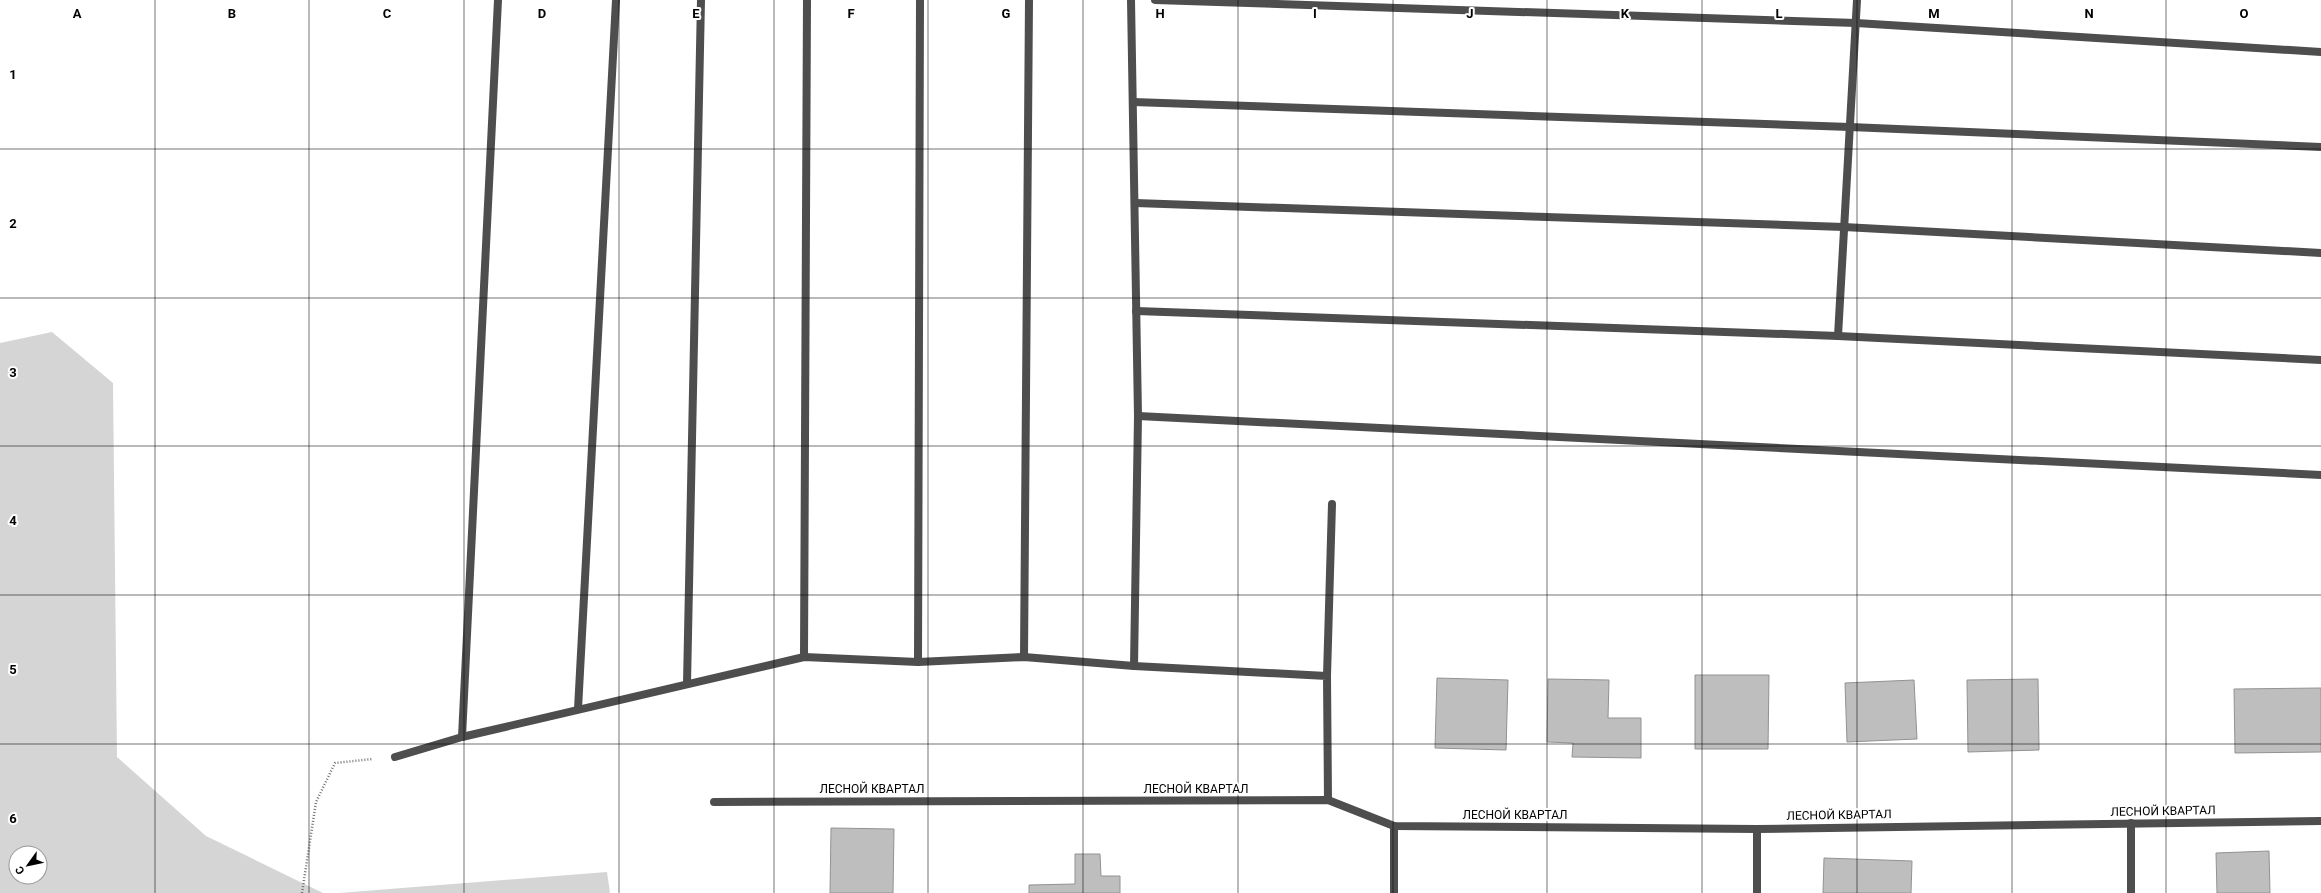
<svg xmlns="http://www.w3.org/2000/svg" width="2321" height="893" font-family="Roboto,sans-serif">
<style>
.green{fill:#d5d5d5;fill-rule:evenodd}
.building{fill:#bebebe;stroke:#929292}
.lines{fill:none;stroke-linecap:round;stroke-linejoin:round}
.path{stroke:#707070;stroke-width:2.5;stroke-dasharray:1 2;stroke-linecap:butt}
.lane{stroke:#4e4e4e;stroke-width:8}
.street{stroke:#4e4e4e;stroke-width:8}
.grid{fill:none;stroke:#000;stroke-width:1;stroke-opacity:0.55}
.labels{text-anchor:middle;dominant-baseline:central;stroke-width:4;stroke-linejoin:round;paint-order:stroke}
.street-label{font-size:12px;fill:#000;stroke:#fff}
.grid-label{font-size:13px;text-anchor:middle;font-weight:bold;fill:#000;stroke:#fff;stroke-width:4;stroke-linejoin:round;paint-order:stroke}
</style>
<rect width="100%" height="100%" fill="#fff"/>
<!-- green -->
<g class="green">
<path d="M52,332L113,383L117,757L206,836L323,893H0V343ZM16,853H40V877H16Z"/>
<polygon points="607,872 610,893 339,893"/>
</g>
<!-- building -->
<g class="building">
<polygon points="1695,675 1769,675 1768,749 1695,749"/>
<polygon points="1437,678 1508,680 1506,750 1435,748"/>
<polygon points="1548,679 1609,680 1608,718 1641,718 1641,758 1572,757 1573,743 1547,742"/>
<polygon points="2038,679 2039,750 1968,752 1967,680"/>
<polygon points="1914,680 1917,739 1847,742 1845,683"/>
<polygon points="2321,688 2321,752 2235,753 2234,689"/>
<polygon points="831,828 894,829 893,893 830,893"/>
<polygon points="2269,851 2270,893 2217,893 2216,853"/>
<polygon points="1075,854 1100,854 1101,876 1120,876 1120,893 1029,893 1029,885 1075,884"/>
<polygon points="1824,858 1912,861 1911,893 1823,893"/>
</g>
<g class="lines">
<!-- path -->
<polyline class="path" points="302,893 316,802 335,763 373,759"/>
<!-- lane -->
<g class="lane">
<polyline points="1131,0 1138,416 1134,666"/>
<polyline points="1155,0 1856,23 2321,52"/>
<polyline points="1133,102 1850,127 2321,147"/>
<polyline points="1135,203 1844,227 2321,253"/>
<polyline points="1136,311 1838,336 2321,360"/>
<polyline points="1838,336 1857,0"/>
<polyline points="1138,416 2321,475"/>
<polyline points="804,657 807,0"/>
<polyline points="1024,657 1029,0"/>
<polyline points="918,662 920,0"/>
<polyline points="1327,676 1332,504"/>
<polyline points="687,684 701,0"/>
<polyline points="578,709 616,0"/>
<polyline points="462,737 498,0"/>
<polyline points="395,757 462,737 804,657 918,662 1024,657 1134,666 1327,676 1328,800"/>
</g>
<!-- street -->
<g class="street">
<polyline points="714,802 1328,800 1394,826 1757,829 2321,821"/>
<polyline points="2131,823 2131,893"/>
<polyline points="1394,893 1394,826"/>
<polyline points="1757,893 1757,829"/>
</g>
</g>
<!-- grid -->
<path class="grid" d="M155,0V893M309,0V893M464,0V893M619,0V893M774,0V893M928,0V893M1083,0V893M1238,0V893M1393,0V893M1547,0V893M1702,0V893M1857,0V893M2012,0V893M2166,0V893M0,149H2321M0,298H2321M0,446H2321M0,595H2321M0,744H2321"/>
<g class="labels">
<!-- street labels -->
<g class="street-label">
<text x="872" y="789">ЛЕСНОЙ КВАРТАЛ</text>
<text x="1196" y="789">ЛЕСНОЙ КВАРТАЛ</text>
<text transform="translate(2163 811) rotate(-1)">ЛЕСНОЙ КВАРТАЛ</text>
<text x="1515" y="815">ЛЕСНОЙ КВАРТАЛ</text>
<text transform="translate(1839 815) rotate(-1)">ЛЕСНОЙ КВАРТАЛ</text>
</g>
</g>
<g class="grid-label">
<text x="77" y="18">A</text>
<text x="232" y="18">B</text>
<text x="387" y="18">C</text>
<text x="542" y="18">D</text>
<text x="696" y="18">E</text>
<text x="851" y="18">F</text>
<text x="1006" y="18">G</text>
<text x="1160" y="18">H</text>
<text x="1315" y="18">I</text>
<text x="1470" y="18">J</text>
<text x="1625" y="18">K</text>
<text x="1779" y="18">L</text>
<text x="1934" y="18">M</text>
<text x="2089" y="18">N</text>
<text x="2244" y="18">O</text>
<text x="13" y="79">1</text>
<text x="13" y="228">2</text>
<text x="13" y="377">3</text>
<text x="13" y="525">4</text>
<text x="13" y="674">5</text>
<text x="13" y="823">6</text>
</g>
<!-- north arrow -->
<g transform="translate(28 865) rotate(237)"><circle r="19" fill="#ffffff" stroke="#999999"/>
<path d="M0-3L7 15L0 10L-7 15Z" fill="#000000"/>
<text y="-6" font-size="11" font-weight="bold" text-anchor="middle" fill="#000000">С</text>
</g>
</svg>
